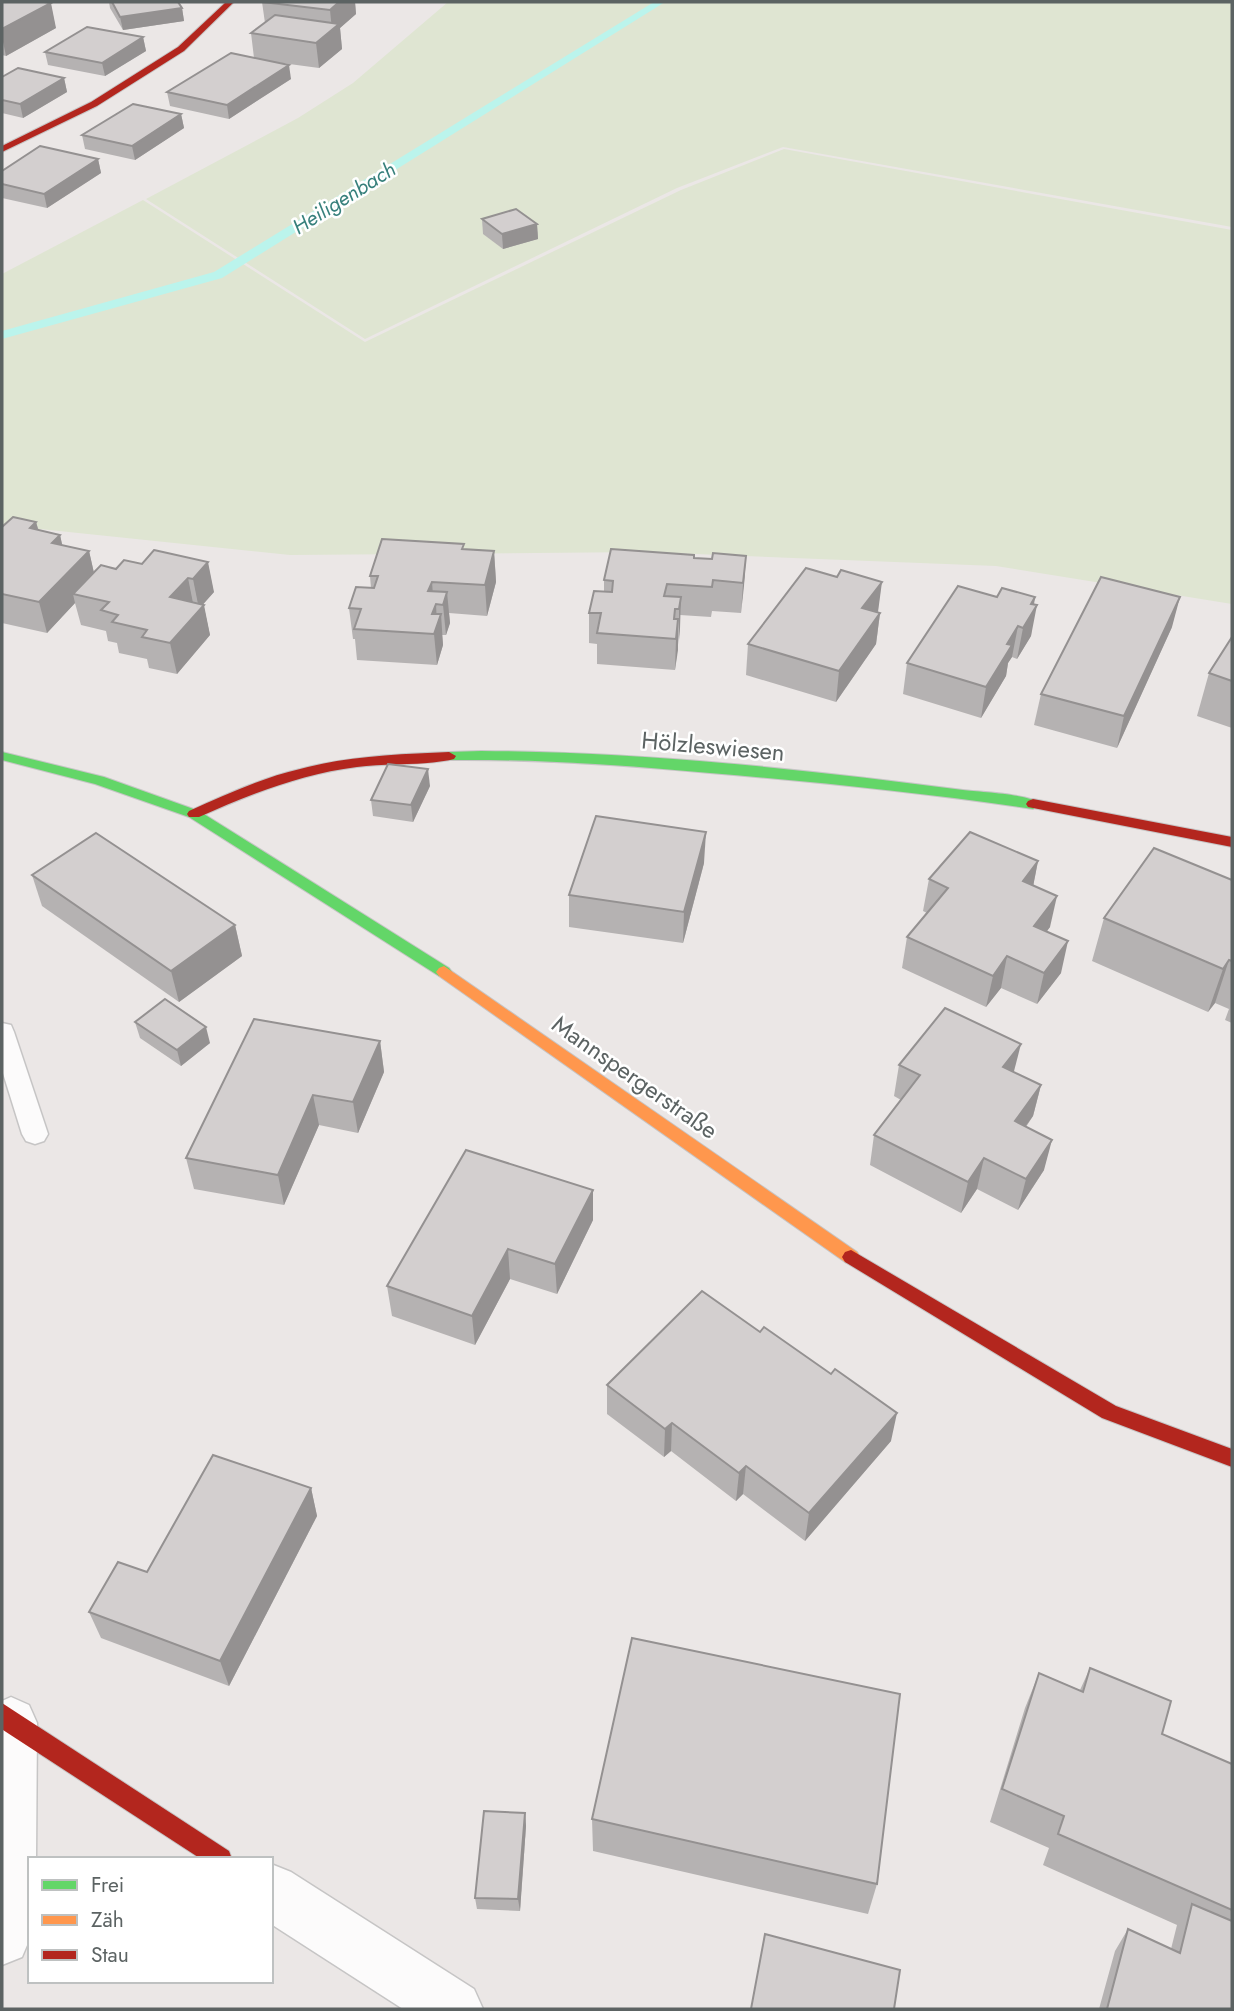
<svg xmlns="http://www.w3.org/2000/svg" width="1234" height="2011" font-family="Jost,sans-serif">
<style>
.green{fill:#dfe5d2}
.lines{fill:none;stroke-linecap:round;stroke-linejoin:round}
.stream{fill:#bbf4ec;fill-rule:evenodd}
.lane-casing{stroke:#c6c5c5;stroke-width:3}
.street-casing{stroke:#c6c5c5;stroke-width:3}
.fast-casing{stroke:#c6c5c5;stroke-width:2}
.slow-casing{stroke:#c6c5c5;stroke-width:2}
.jam-casing{stroke:#c6c5c5;stroke-width:2}
.lane{fill:#fcfbfb;fill-rule:evenodd}
.street{fill:#fcfbfb;fill-rule:evenodd}
.fast{fill:#63d668;fill-rule:evenodd}
.slow{fill:#ff974d;fill-rule:evenodd}
.jam{fill:#b3261e;fill-rule:evenodd}
.wall{fill:#b5b2b2}
.shaded-wall{fill:#949191}
.building{fill:#d3cfcf;stroke:#949191;stroke-width:2}
.labels{text-anchor:middle;dominant-baseline:central;stroke-width:5;stroke-linejoin:round;paint-order:stroke}
.far-water-label{font-size:21px;font-style:italic;fill:#37807c;stroke:#fff}
.street-label{font-size:24px;fill:#5c6363;stroke:#fff}
</style>
<rect width="100%" height="100%" fill="#ebe7e6"/>
<!-- green -->
<g class="green">
<polygon points="448,2 1232,2 1232,227 783,147 677,188 365,339 146,199 298,118 353,83"/>
<polygon points="784,149 1232,230 1232,604 996,566 644,552 290,555 11,526 2,535 2,274 143,200 365,342 681,190"/>
</g>
<g class="lines">
<!-- stream -->
<polygon class="stream" points="654,2 665,2 222,278 2,339 2,331 214,272"/>
<!-- lane casing -->
<g class="lane-casing">
<polygon id="lane" points="2,1023 11,1025 14,1032 48,1134 44,1141 35,1144 26,1141 22,1134 2,1070"/>
</g>
<!-- street casing -->
<g class="street-casing">
<g id="street">
<polygon points="11,1697 29,1705 37,1723 36,1859 30,1859 30,1938 22,1957 2,1965 2,1701"/>
<polygon points="271,1864 291,1872 474,1989 483,2009 403,2009 271,1924"/>
</g>
</g>
<!-- fast casing -->
<g class="fast-casing">
<g id="fast">
<path d="M481,751C641,752 804,769 963,790C979,792 1031,794 1040,804L1033,809C926,793 818,782 710,773C623,765 536,759 449,760L442,756L449,752Z"/>
<polygon points="2,752 104,777 199,811 449,968 452,972 449,976 439,976 189,817 95,784 2,760"/>
</g>
</g>
<!-- slow casing -->
<g class="slow-casing">
<polygon id="slow" points="444,966 857,1252 860,1257 857,1262 851,1264 845,1262 439,976 436,972 439,968"/>
</g>
<!-- jam casing -->
<g class="jam-casing">
<g id="jam">
<polygon points="226,2 234,2 184,51 97,106 2,152 2,146 91,102 178,47"/>
<path d="M449,752L456,756L454,759C426,766 387,763 357,767C301,774 251,794 199,817H189L187,814L189,811C225,795 261,778 300,769C348,756 399,754 449,752Z"/>
<polygon points="1033,799 1232,837 1232,847 1028,807 1026,804 1028,801"/>
<polygon points="851,1250 1116,1406 1232,1449 1232,1467 1102,1418 845,1262 842,1257 845,1252"/>
<polygon points="2,1703 229,1851 232,1859 201,1859 3,1730"/>
</g>
</g>
<!-- lane -->
<use href="#lane" class="lane"/>
<!-- street -->
<use href="#street" class="street"/>
<!-- fast -->
<use href="#fast" class="fast"/>
<!-- slow -->
<use href="#slow" class="slow"/>
<!-- jam -->
<use href="#jam" class="jam"/>
</g>
<!-- wall -->
<g class="wall">
<polygon points="2,2 56,28 6,56 2,55"/>
<polygon points="109,2 178,2 182,8 184,21 123,30 110,8"/>
<polygon points="262,2 355,2 356,14 340,28 342,49 319,68 267,61 291,79 229,119 170,106 167,92 254,58 251,33 265,23"/>
<polygon points="143,37 146,51 105,76 48,65 45,52"/>
<polygon points="2,77 64,78 67,92 23,118 2,113"/>
<polygon points="181,114 184,128 135,160 85,149 82,135"/>
<polygon points="98,159 101,173 47,208 2,198 2,171"/>
<polygon points="482,219 537,224 538,239 503,249 483,234"/>
<polygon points="36,522 39,531 60,535 62,545 89,551 94,573 142,564 154,550 214,592 203,604 210,635 177,674 149,668 147,659 119,653 117,643 108,641 106,631 81,625 75,603 47,633 2,623 2,527"/>
<polygon points="465,549 494,551 496,582 487,616 449,613 450,623 446,635 442,635 443,645 437,665 357,660 355,639 353,639 349,608 371,588 370,576"/>
<polygon points="746,556 741,613 712,611 711,617 680,615 680,628 675,670 597,664 597,644 589,643 589,613 604,591 604,580 694,558 712,559"/>
<polygon points="997,597 1035,597 1031,636 1017,659 1012,657 1008,663 1006,676 981,718 903,694 907,663"/>
<polygon points="878,613 880,613 876,644 836,702 746,675 748,644"/>
<polygon points="1172,627 1117,748 1034,725 1041,694"/>
<polygon points="1232,637 1232,728 1197,716 1209,673"/>
<polygon points="430,786 413,822 373,816 371,800"/>
<polygon points="1038,861 1033,886 1050,927 1046,932 1061,973 1037,1004 1001,988 986,1007 902,968 907,937 927,913 923,911 929,879"/>
<polygon points="704,863 683,943 569,927 569,895"/>
<polygon points="32,875 235,925 242,956 179,1002 42,906"/>
<polygon points="1232,880 1232,1023 1225,1020 1229,1009 1215,1003 1208,1012 1092,961 1104,918"/>
<polygon points="135,1022 210,1043 181,1066 140,1038"/>
<polygon points="380,1041 384,1072 358,1133 319,1125 284,1205 194,1189 186,1158"/>
<polygon points="899,1065 1014,1072 1041,1085 1033,1116 1026,1127 1044,1170 1018,1210 977,1189 961,1213 870,1165 874,1135 901,1100 894,1096"/>
<polygon points="593,1190 593,1220 557,1294 510,1279 475,1345 392,1316 387,1286"/>
<polygon points="607,1385 891,1441 805,1541 743,1494 736,1501 671,1451 664,1457 607,1414"/>
<polygon points="311,1488 317,1516 229,1686 101,1638 89,1612 147,1572"/>
<polygon points="1090,1668 1162,1734 1232,1764 1232,2009 1099,2009 1115,1951 1128,1929 1171,1949 1177,1925 1043,1865 1049,1848 990,1822 1025,1708 1039,1673 1080,1690"/>
<polygon points="525,1813 526,1826 520,1911 477,1909 475,1898"/>
<polygon points="592,1819 877,1884 868,1914 593,1851"/>
</g>
<!-- shaded-wall -->
<g class="shaded-wall">
<polygon points="339,2 355,2 356,14 340,28 342,49 319,68 316,43 332,30 330,10"/>
<polygon points="51,3 56,28 6,56 2,37 2,29"/>
<polygon points="182,8 184,21 123,30 120,17"/>
<polygon points="143,37 146,51 105,76 102,63"/>
<polygon points="289,65 291,79 229,119 227,105"/>
<polygon points="64,78 67,92 23,118 20,104"/>
<polygon points="181,114 184,128 135,160 132,146"/>
<polygon points="98,159 101,173 47,208 44,194"/>
<polygon points="537,224 538,239 503,249 502,234"/>
<polygon points="36,522 44,552 30,528"/>
<polygon points="60,535 67,566 52,543"/>
<polygon points="89,551 96,582 73,594 75,603 47,633 39,602"/>
<polygon points="494,551 496,582 487,616 485,585"/>
<polygon points="746,556 744,586 741,613 743,583"/>
<polygon points="208,562 214,592 199,609 193,579"/>
<polygon points="188,578 194,608 170,597"/>
<polygon points="432,582 434,609 436,604 437,625 441,614 443,645 437,665 434,634 428,591"/>
<polygon points="882,582 878,612 862,608"/>
<polygon points="447,592 450,623 446,635 443,605"/>
<polygon points="681,597 680,628 679,640 679,609"/>
<polygon points="1035,597 1032,613 1037,605 1031,636 1017,659 1023,628 1031,604"/>
<polygon points="1180,597 1172,627 1117,748 1124,716"/>
<polygon points="204,605 210,635 177,674 170,643"/>
<polygon points="880,613 876,644 836,702 839,671"/>
<polygon points="678,619 678,650 675,670 676,639"/>
<polygon points="1018,626 1012,657 1008,663 1006,676 981,718 986,687 1007,644"/>
<polygon points="428,769 430,786 413,822 411,805"/>
<polygon points="706,832 704,863 683,943 684,912"/>
<polygon points="1038,861 1032,892 1023,881"/>
<polygon points="1057,896 1050,927 1027,958 1034,926"/>
<polygon points="235,925 242,956 179,1002 171,971"/>
<polygon points="1068,941 1061,973 1037,1004 1044,973"/>
<polygon points="1007,956 1001,988 986,1007 993,976"/>
<polygon points="1229,960 1215,1003 1208,1012 1223,969"/>
<polygon points="206,1027 210,1043 181,1066 177,1050"/>
<polygon points="380,1041 384,1072 358,1133 353,1102"/>
<polygon points="1021,1044 1013,1075 1003,1067"/>
<polygon points="1041,1085 1033,1116 1007,1152 1015,1121"/>
<polygon points="313,1095 319,1125 284,1205 278,1175"/>
<polygon points="1052,1140 1044,1170 1018,1210 1026,1179"/>
<polygon points="984,1158 977,1189 961,1213 968,1182"/>
<polygon points="593,1190 593,1220 557,1294 555,1264"/>
<polygon points="508,1249 510,1279 475,1345 472,1316"/>
<polygon points="897,1413 891,1441 805,1541 809,1513"/>
<polygon points="672,1423 671,1451 664,1457 665,1429"/>
<polygon points="746,1466 743,1494 736,1501 739,1473"/>
<polygon points="311,1488 317,1516 229,1686 220,1661"/>
<polygon points="525,1813 526,1826 520,1911 518,1899"/>
</g>
<!-- building -->
<g class="building">
<polygon points="2,2 44,2 51,3 2,29"/>
<polygon points="112,2 178,2 182,8 120,17"/>
<polygon points="262,2 339,2 330,10"/>
<polygon points="275,15 339,24 316,43 251,33"/>
<polygon points="87,27 143,37 102,63 45,52"/>
<polygon points="231,53 289,65 227,105 167,92"/>
<polygon points="18,68 64,78 20,104 2,100 2,77"/>
<polygon points="133,104 181,114 132,146 82,135"/>
<polygon points="40,146 98,159 44,194 2,184 2,171"/>
<polygon points="516,209 537,224 502,234 482,219"/>
<polygon points="13,517 36,522 30,528 60,535 52,543 89,551 39,602 2,594 2,527"/>
<polygon points="382,539 464,544 462,549 494,551 485,585 432,582 428,591 447,592 443,605 436,604 432,614 441,614 434,634 354,629 361,609 349,608 356,587 374,588 378,576 370,576"/>
<polygon points="611,549 694,555 694,558 712,559 713,553 746,556 743,583 713,580 712,587 667,584 664,596 681,597 679,609 675,609 674,619 678,619 676,639 597,633 601,613 589,613 594,591 612,592 613,581 604,580"/>
<polygon points="154,550 208,562 193,579 188,578 170,597 204,605 170,643 142,637 147,630 112,622 118,615 101,610 109,602 73,594 101,565 116,569 124,560 142,564"/>
<polygon points="806,568 837,577 841,570 882,582 862,608 880,613 839,671 748,644"/>
<polygon points="1101,577 1180,597 1124,716 1041,694"/>
<polygon points="958,586 997,597 1002,588 1035,597 1031,604 1037,605 1023,628 1018,626 1007,644 1012,645 986,687 907,663"/>
<polygon points="1232,637 1232,681 1209,673"/>
<polygon points="388,764 428,769 411,805 371,800"/>
<polygon points="596,816 706,832 684,912 569,895"/>
<polygon points="970,832 1038,861 1023,881 1057,896 1034,926 1068,941 1044,973 1007,956 993,976 907,937 948,888 929,879"/>
<polygon points="96,833 235,925 171,971 32,875"/>
<polygon points="1154,848 1232,880 1232,961 1229,960 1223,969 1104,918"/>
<polygon points="165,999 206,1027 177,1050 135,1022"/>
<polygon points="945,1008 1021,1044 1003,1067 1041,1085 1015,1121 1052,1140 1026,1179 984,1158 968,1182 874,1135 920,1075 899,1065"/>
<polygon points="254,1019 380,1041 353,1102 313,1095 278,1175 186,1158"/>
<polygon points="466,1150 593,1190 555,1264 508,1249 472,1316 387,1286"/>
<polygon points="702,1291 760,1332 764,1327 831,1374 835,1369 897,1413 809,1513 746,1466 739,1473 672,1423 665,1429 607,1385"/>
<polygon points="213,1455 311,1488 220,1661 89,1612 118,1562 147,1572"/>
<polygon points="632,1638 900,1694 877,1884 592,1819"/>
<polygon points="1090,1668 1171,1701 1162,1734 1232,1764 1232,1910 1058,1834 1064,1816 1002,1789 1039,1673 1083,1692"/>
<polygon points="484,1811 525,1813 518,1899 475,1898"/>
<polygon points="1192,1904 1232,1921 1232,2009 1107,2009 1128,1929 1180,1953"/>
<polygon points="765,1934 900,1970 894,2009 751,2009"/>
</g>
<g class="labels">
<!-- far-water labels -->
<g class="far-water-label">
<text transform="translate(344 198) rotate(-32)">Heiligenbach</text>
</g>
<!-- street labels -->
<g class="street-label">
<text transform="translate(713 746) rotate(5)">Hölzleswiesen</text>
<text transform="translate(635 1077) rotate(35)">Mannspergerstraße</text>
</g>
</g>
<!-- border -->
<rect width="1234" height="2011" fill="none" stroke="#5c6363" stroke-width="7"/>
<!-- legend -->
<rect x="28" y="1857" width="245" height="126" fill="#ffffff" stroke="#bec1c1" stroke-width="2"/>
<rect x="42" y="1880" width="35" height="10" fill="#63d668" stroke="#bec1c1" stroke-width="2"/>
<text x="91" y="1892" font-size="21" fill="#5c6363">Frei</text>
<rect x="42" y="1915" width="35" height="10" fill="#ff974d" stroke="#bec1c1" stroke-width="2"/>
<text x="91" y="1927" font-size="21" fill="#5c6363">Zäh</text>
<rect x="42" y="1950" width="35" height="10" fill="#b3261e" stroke="#bec1c1" stroke-width="2"/>
<text x="91" y="1962" font-size="21" fill="#5c6363">Stau</text>
</svg>
